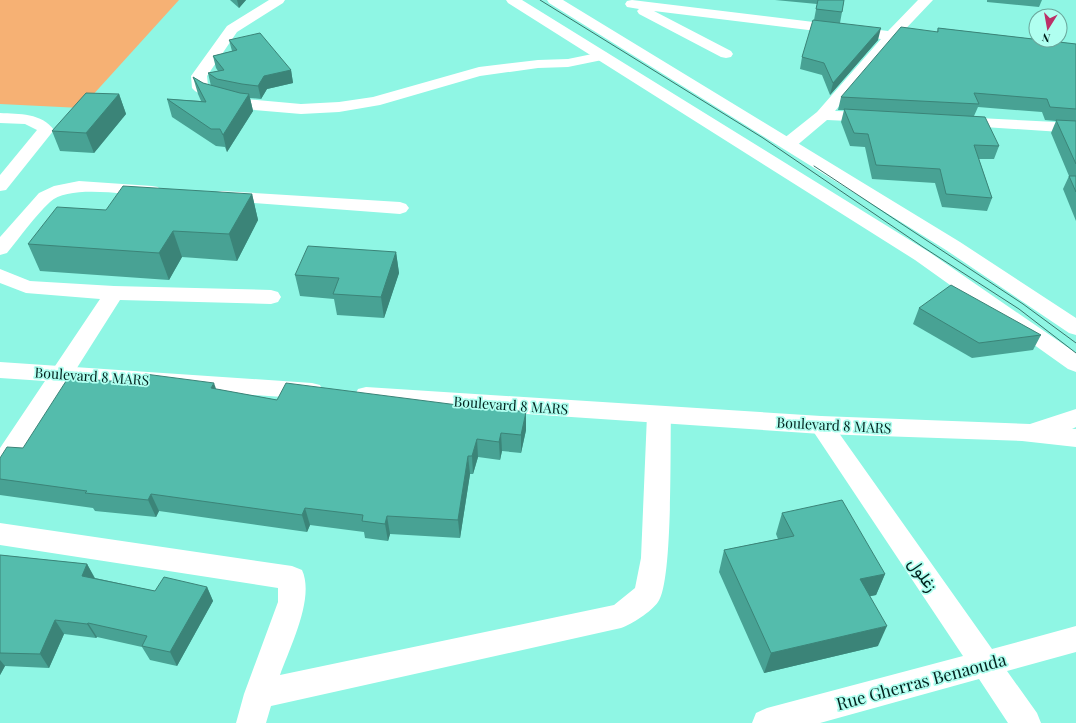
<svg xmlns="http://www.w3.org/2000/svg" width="1076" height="723" font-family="'Playfair Display',Vazirmatn,serif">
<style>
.green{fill:#f6b174}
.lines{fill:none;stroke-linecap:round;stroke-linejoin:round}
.minor{fill:#fff;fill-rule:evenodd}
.major{fill:#fff;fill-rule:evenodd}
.tram{stroke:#38756b;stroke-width:1}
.wall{fill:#48a294}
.shaded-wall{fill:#3b8478}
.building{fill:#54bcac;stroke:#3b8478}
.labels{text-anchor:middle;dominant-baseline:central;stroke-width:3.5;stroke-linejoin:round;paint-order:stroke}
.street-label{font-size:14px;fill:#00221d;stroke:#b0fff0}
.near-street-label{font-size:17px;fill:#00221d;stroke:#b0fff0}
</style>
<rect width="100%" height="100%" fill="#8ff6e4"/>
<!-- green -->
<polygon class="green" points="0,0 179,0 81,108 0,104"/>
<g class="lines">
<!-- minor -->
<g class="minor">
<polygon points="269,0 285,0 283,3 237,32 207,76 208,86 220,93 245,99 301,104 339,102 373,97 479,67 538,60 568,59 602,52 607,53 609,56 607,59 568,67 538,68 480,76 380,105 339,112 301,114 244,109 208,99 195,91 192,88 191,76 227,26"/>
<polygon points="632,0 888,31 918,0 933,0 896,39 835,111 871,112 877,114 879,117 877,120 871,122 827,120 795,147 789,148 783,147 781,143 783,139 817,112 881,39 654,11 731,51 733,54 731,57 726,58 721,57 639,14 637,11 639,9 627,7 625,4 627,1"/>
<path d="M0,113C19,114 42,113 54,130L6,190L0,191V175L37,130L25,124L0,123Z"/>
<polygon points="959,117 1076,123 1076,133 953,125 951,122 953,119"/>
<path d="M79,181L152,186L158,187L161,191L158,195L152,196C127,195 69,184 50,202C34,217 21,236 7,253L0,255V237L39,193L54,186Z"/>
<polygon points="222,191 400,202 406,204 409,208 406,212 400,214 216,200 213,196 216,192"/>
<polygon points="0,269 30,281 114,286 271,290 278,292 281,297 278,302 271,304 120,300 9,475 0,478 0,448 100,299 26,293 0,283"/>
<path d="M659,406L667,409L671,415C670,447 673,583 658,602C651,612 632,624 621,628L271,706L266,723H236L244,694L278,602V588L0,545V523L292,566L302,570C315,598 290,647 280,675L614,605L635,588L641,558L647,415L651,409Z"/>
<polygon points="821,416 829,419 992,649 1076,626 1076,652 1007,671 1037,713 1041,723 1008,723 979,679 820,723 752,723 756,713 767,708 963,656 809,425 813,419"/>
</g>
<!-- major -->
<g class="major">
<polygon points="506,0 522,0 929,252 1076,353 1076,372 1068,369 915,260 508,3"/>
<polygon points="547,0 563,0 960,242 1076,318 1076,335 1069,333 946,250 549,3"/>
<polygon points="0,362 312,383 320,385 323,391 320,397 312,399 0,378"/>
<polygon points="366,387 821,416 1030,424 1076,409 1076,427 1072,429 1076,429 1076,447 1022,441 821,434 366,403 358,401 355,395 358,389"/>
</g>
<!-- tram -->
<g class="tram">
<polyline points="540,0 763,138 923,247 1019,309 1076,353"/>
<polyline points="814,166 1023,304 1076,343"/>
</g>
</g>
<!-- wall -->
<g class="wall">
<polygon points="230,0 246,0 239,8"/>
<polygon points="775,0 844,0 842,12 840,23 878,40 830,95 822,75 800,69 802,57 814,20 817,4"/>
<polygon points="987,0 1042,0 1039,7 987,2"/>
<polygon points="938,28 1076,44 1076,221 1063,189 1069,176 1051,133 1056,121 1045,120 1042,112 978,107 974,116 999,146 994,159 979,159 992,198 987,211 942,207 935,183 872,179 865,147 850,146 841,122 844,110 838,110 841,97 937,32"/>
<polygon points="229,40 291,70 293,83 267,89 261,99 250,98 253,111 227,152 225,147 216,146 172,117 167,99 201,101 198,94 193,77 203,83 211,86 208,73 218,71 216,68 213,56 232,51"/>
<polygon points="119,94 126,114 94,153 60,151 52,131"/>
<polygon points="252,194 258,220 237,261 182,257 169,280 40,271 28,244 106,210"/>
<polygon points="396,252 399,273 384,318 337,315 334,299 300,296 295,275"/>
<polygon points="919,308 1041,335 1033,350 972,358 913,324"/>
<polygon points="216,389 277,400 489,409 526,412 526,430 521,453 502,451 500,460 478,457 473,474 470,474 460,538 390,534 388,541 365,538 364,532 310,525 307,532 159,511 156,517 95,511 93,508 0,495 0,458 23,448"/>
<polygon points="782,513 885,574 876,595 870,596 878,646 764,673 719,572 724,550 778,539 776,534"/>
<polygon points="0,555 87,564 95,578 155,591 207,587 213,601 177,666 150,660 142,647 97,637 96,638 64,634 49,668 5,666 0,675"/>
</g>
<!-- shaded-wall -->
<g class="shaded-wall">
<polygon points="237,0 246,0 239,8"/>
<polygon points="881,28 878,40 830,95 833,83"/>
<polygon points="291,70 293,83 267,89 261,99 258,86 264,76"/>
<polygon points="119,94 126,114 94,153 86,133"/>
<polygon points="249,94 253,111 227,152 223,135"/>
<polygon points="252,194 258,220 237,261 229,234"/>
<polygon points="173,231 182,257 169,280 159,253"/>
<polygon points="396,252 399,273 384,318 381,297"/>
<polygon points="214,383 220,400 211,388"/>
<polygon points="526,412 526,430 521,453 521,435"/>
<polygon points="501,433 502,451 500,460 499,442"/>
<polygon points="477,439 478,457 473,474 472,456"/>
<polygon points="468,456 470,474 460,538 458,520"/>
<polygon points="151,494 159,511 156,517 148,500"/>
<polygon points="305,508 310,525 307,532 302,515"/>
<polygon points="387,516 390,534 388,541 385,524"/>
<polygon points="87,564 95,579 82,576"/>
<polygon points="885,574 876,595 852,600 860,579"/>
<polygon points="207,587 213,601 177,666 170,652"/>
<polygon points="55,620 64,634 49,668 40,654"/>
<polygon points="88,623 97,637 96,638 87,624"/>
<polygon points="887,626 878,646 764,673 771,653"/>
<polygon points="0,660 5,666 0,675"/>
</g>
<!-- building -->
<g class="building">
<polygon points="818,0 844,0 842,12 816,9"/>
<polygon points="813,20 881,28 833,83 824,63 802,57"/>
<polygon points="901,27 938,32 938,28 1076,44 1076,109 1050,107 1047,99 974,93 979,104 841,97"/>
<polygon points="260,33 291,70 264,76 258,86 242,84 217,79 208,73 224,70 213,56 237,50 229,40"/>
<polygon points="193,77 203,83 240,93 249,94 223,135 220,129 211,129 167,99 206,102"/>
<polygon points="86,93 119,94 86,133 52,131"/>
<polygon points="844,109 985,117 999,146 974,145 992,198 946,194 940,169 876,165 868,134 854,133"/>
<polygon points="1056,120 1076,121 1076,164"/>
<polygon points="1069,176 1076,176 1076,192"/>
<polygon points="123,186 252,194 229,234 173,231 159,253 28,244 57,207 106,210"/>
<polygon points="308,246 396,252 381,297 333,294 339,278 295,275"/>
<polygon points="951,285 1041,335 979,343 919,308"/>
<polygon points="145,374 214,383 211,388 277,400 286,383 489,409 489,407 526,412 521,435 501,433 499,442 477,439 472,456 468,456 458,520 387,516 385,524 362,521 363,515 305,508 302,515 151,494 148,500 85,493 87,491 0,479 0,458 7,447 23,448 68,378 138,383"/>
<polygon points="842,500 885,574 860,579 887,626 771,653 724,550 794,536 782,513"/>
<polygon points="0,555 87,564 82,576 155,591 164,577 207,587 170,652 142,646 147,636 88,623 87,624 55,620 40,654 0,653"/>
</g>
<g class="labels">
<!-- street labels -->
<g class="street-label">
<text transform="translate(92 376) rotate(4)">Boulevard 8 MARS</text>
<text transform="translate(511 405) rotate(4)">Boulevard 8 MARS</text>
<text transform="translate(834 425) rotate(3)">Boulevard 8 MARS</text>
</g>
<!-- near-street labels -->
<g class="near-street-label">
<text transform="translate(924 574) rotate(55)">زغلول</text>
<text transform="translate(921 681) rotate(-15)">Rue Gherras Benaouda</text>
</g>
</g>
<!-- north arrow -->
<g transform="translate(1048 28) rotate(191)"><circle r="19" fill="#b0fff0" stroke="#6aa79c"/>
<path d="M0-3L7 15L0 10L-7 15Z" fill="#bc3067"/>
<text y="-6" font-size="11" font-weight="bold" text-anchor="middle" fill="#00221d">N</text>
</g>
</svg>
